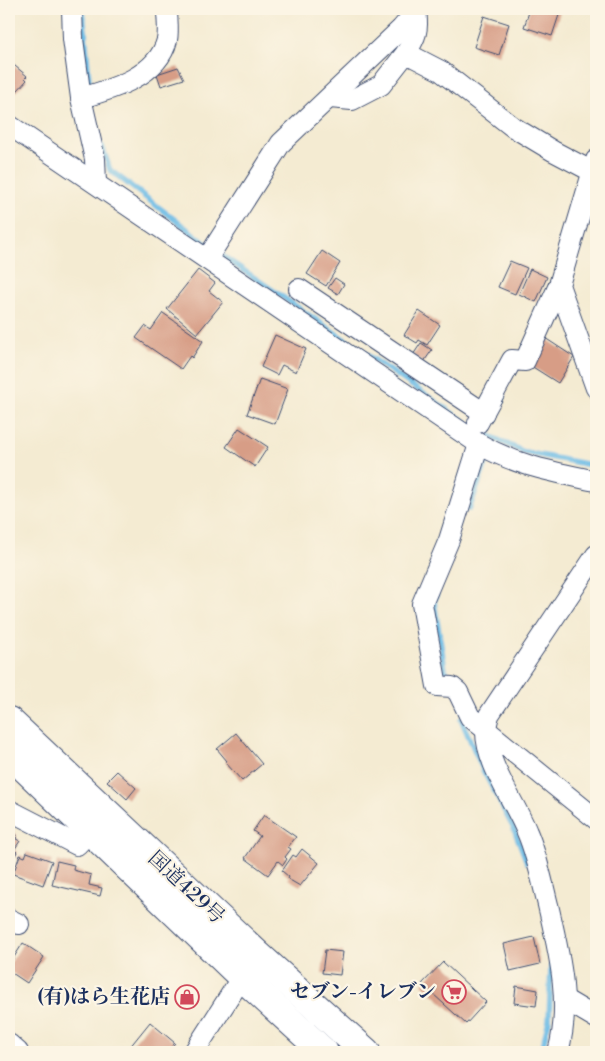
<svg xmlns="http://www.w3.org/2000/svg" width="605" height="1061" font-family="'Libre Bodoni','Noto Serif JP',serif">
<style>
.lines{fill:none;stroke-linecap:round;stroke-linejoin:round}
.stream{stroke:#6bbbe6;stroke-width:5.5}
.building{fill:#d79d86}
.minor-casing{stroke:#3c4b6f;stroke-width:22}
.highway-casing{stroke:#3c4b6f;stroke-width:30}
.minor{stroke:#fff;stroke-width:20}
.highway{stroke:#fff;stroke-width:28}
.labels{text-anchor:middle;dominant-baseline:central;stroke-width:4.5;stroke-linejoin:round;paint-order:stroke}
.street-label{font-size:20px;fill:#1b2f5e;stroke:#fcf5e5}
.poi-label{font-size:20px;font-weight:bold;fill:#1b2f5e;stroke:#fcf5e5;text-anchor:end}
</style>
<rect width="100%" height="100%" fill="#fcf5e5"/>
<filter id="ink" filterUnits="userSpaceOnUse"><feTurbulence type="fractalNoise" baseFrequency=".02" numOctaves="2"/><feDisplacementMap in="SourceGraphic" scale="10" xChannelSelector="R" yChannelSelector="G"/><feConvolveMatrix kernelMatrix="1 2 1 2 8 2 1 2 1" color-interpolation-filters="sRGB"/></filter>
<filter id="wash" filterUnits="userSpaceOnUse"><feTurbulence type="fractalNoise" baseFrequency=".0096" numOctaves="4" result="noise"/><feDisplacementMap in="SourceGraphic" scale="20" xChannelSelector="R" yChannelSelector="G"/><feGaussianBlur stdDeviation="1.12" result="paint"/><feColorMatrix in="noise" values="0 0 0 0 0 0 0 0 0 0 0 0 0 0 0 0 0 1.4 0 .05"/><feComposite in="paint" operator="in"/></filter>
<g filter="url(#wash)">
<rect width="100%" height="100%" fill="#f4ebd2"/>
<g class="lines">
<!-- stream -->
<g class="stream">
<polyline points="83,9 89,81"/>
<polyline points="102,146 110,170 217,252 477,430 524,452 596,466"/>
<polyline points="589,159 596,129"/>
<polyline points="486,435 503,397"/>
<polyline points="469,509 488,458"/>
<polyline points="436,595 434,602 447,682"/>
<polyline points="461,719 483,770 514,829 527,862"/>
<polyline points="541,1052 549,1020 551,966"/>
</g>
</g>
<g id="blocks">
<!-- building -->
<g class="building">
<polygon points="530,9 561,9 552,36 524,27"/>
<polygon points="484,16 509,24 499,55 474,47"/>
<polygon points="9,61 27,76 25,78 27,80 9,100"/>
<polygon points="178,67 184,79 161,86 157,74"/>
<polygon points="322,251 340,263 326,286 307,274"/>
<polygon points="510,261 527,268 515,294 498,287"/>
<polygon points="530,269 547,277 536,302 519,294"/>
<polygon points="198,270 215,283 209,291 223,302 197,334 167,309"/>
<polygon points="335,278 344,284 338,294 328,288"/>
<polygon points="419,311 440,325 427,345 419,340 417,343 404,335"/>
<polygon points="163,313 203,341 192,358 190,356 181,369 136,338 145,326 151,330"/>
<polygon points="275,335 306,349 296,372 282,365 277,375 261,367"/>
<polygon points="545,338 574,357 558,383 528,364"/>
<polygon points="421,343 432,350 423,363 413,355"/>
<polygon points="260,379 288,389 275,424 247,414"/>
<polygon points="239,428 268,447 255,467 226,447"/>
<polygon points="236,733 262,764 242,781 225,762 227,761 217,749"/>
<polygon points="117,771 136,788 127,799 107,781"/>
<polygon points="264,815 296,837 288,847 291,849 285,857 287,859 283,865 278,861 268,875 245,858 260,836 253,831"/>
<polygon points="9,830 17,835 16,839 20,841 14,850 17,852 9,866"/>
<polygon points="302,849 319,863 300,886 288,879 289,877 282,871 293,855 296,857"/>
<polygon points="27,852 52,861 43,885 13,874 20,855 25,857"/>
<polygon points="57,861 74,865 73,870 91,875 89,885 102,888 100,896 52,885"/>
<polygon points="534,937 540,964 510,971 504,944"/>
<polygon points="23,943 44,957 27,983 9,971 9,965"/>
<polygon points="325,950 343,952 340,975 322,973"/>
<polygon points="443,962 486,1002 466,1024 422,984"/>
<polygon points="516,986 538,990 536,1006 514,1003"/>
<polygon points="150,1022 175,1043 167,1052 134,1052 129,1048"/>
</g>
</g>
</g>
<g filter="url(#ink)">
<use href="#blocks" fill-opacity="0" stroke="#3c4b6f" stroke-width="1"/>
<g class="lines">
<!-- minor casing -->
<g class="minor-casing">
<g id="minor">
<polyline points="72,9 73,39 81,98 95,159 96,183"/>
<path d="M406,53C416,37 419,30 416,11"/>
<path d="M81,98C113,89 158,76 167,40C169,30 167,19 167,9"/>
<polyline points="330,98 352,100 381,85 406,53 441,71 513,127 553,151 593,172"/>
<path d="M9,125L479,444C517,466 554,472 596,481"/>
<polyline points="596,160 559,285 596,388"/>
<polyline points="207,259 281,143 401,29 418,9"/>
<polyline points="299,289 484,413"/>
<polyline points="478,423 512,360 525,361 559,285"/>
<polyline points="479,444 449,540 422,604 437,686 452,687 458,692 470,717 596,819"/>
<polyline points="9,810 77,845 100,821"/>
<polyline points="9,919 19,924"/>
<polyline points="564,999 596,1018"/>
<polyline points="9,1044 18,1052"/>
<polyline points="194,1052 242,977"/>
<path d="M558,1052C572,1004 559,953 548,905C542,881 537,855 527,832C515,802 485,762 486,730C486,725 488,720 489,715L596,555"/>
</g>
</g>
<!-- highway casing -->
<g class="highway-casing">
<g id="highway">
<polyline points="9,721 259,956 366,1052"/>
<polyline points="9,753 242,977 324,1052"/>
</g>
</g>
<!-- minor -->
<use href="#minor" class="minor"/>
<!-- highway -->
<use href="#highway" class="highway"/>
</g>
</g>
<!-- icons -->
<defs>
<g id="supermarket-ring" transform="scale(1.25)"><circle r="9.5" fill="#fcf5e5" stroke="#d1495b" stroke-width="1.5"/><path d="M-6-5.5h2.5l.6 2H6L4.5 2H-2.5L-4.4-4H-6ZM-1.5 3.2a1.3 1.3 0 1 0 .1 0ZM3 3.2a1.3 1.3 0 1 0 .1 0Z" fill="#d1495b"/></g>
<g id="shop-ring" transform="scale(1.25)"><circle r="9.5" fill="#fcf5e5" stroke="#d1495b" stroke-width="1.5"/><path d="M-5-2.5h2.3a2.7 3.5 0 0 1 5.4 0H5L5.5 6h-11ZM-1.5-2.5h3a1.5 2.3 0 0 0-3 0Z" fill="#d1495b"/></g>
</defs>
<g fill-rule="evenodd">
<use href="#supermarket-ring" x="454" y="992"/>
<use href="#shop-ring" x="187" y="997"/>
</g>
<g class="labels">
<!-- street labels -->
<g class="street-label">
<text transform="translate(186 888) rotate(43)">国道429号</text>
</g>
<!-- poi labels -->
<g class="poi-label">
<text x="436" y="992">セブン-イレブン</text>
<text x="170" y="997">(有)はら生花店</text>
</g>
</g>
<!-- margin -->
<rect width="605" height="1061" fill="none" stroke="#fcf5e5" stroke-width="30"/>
</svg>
